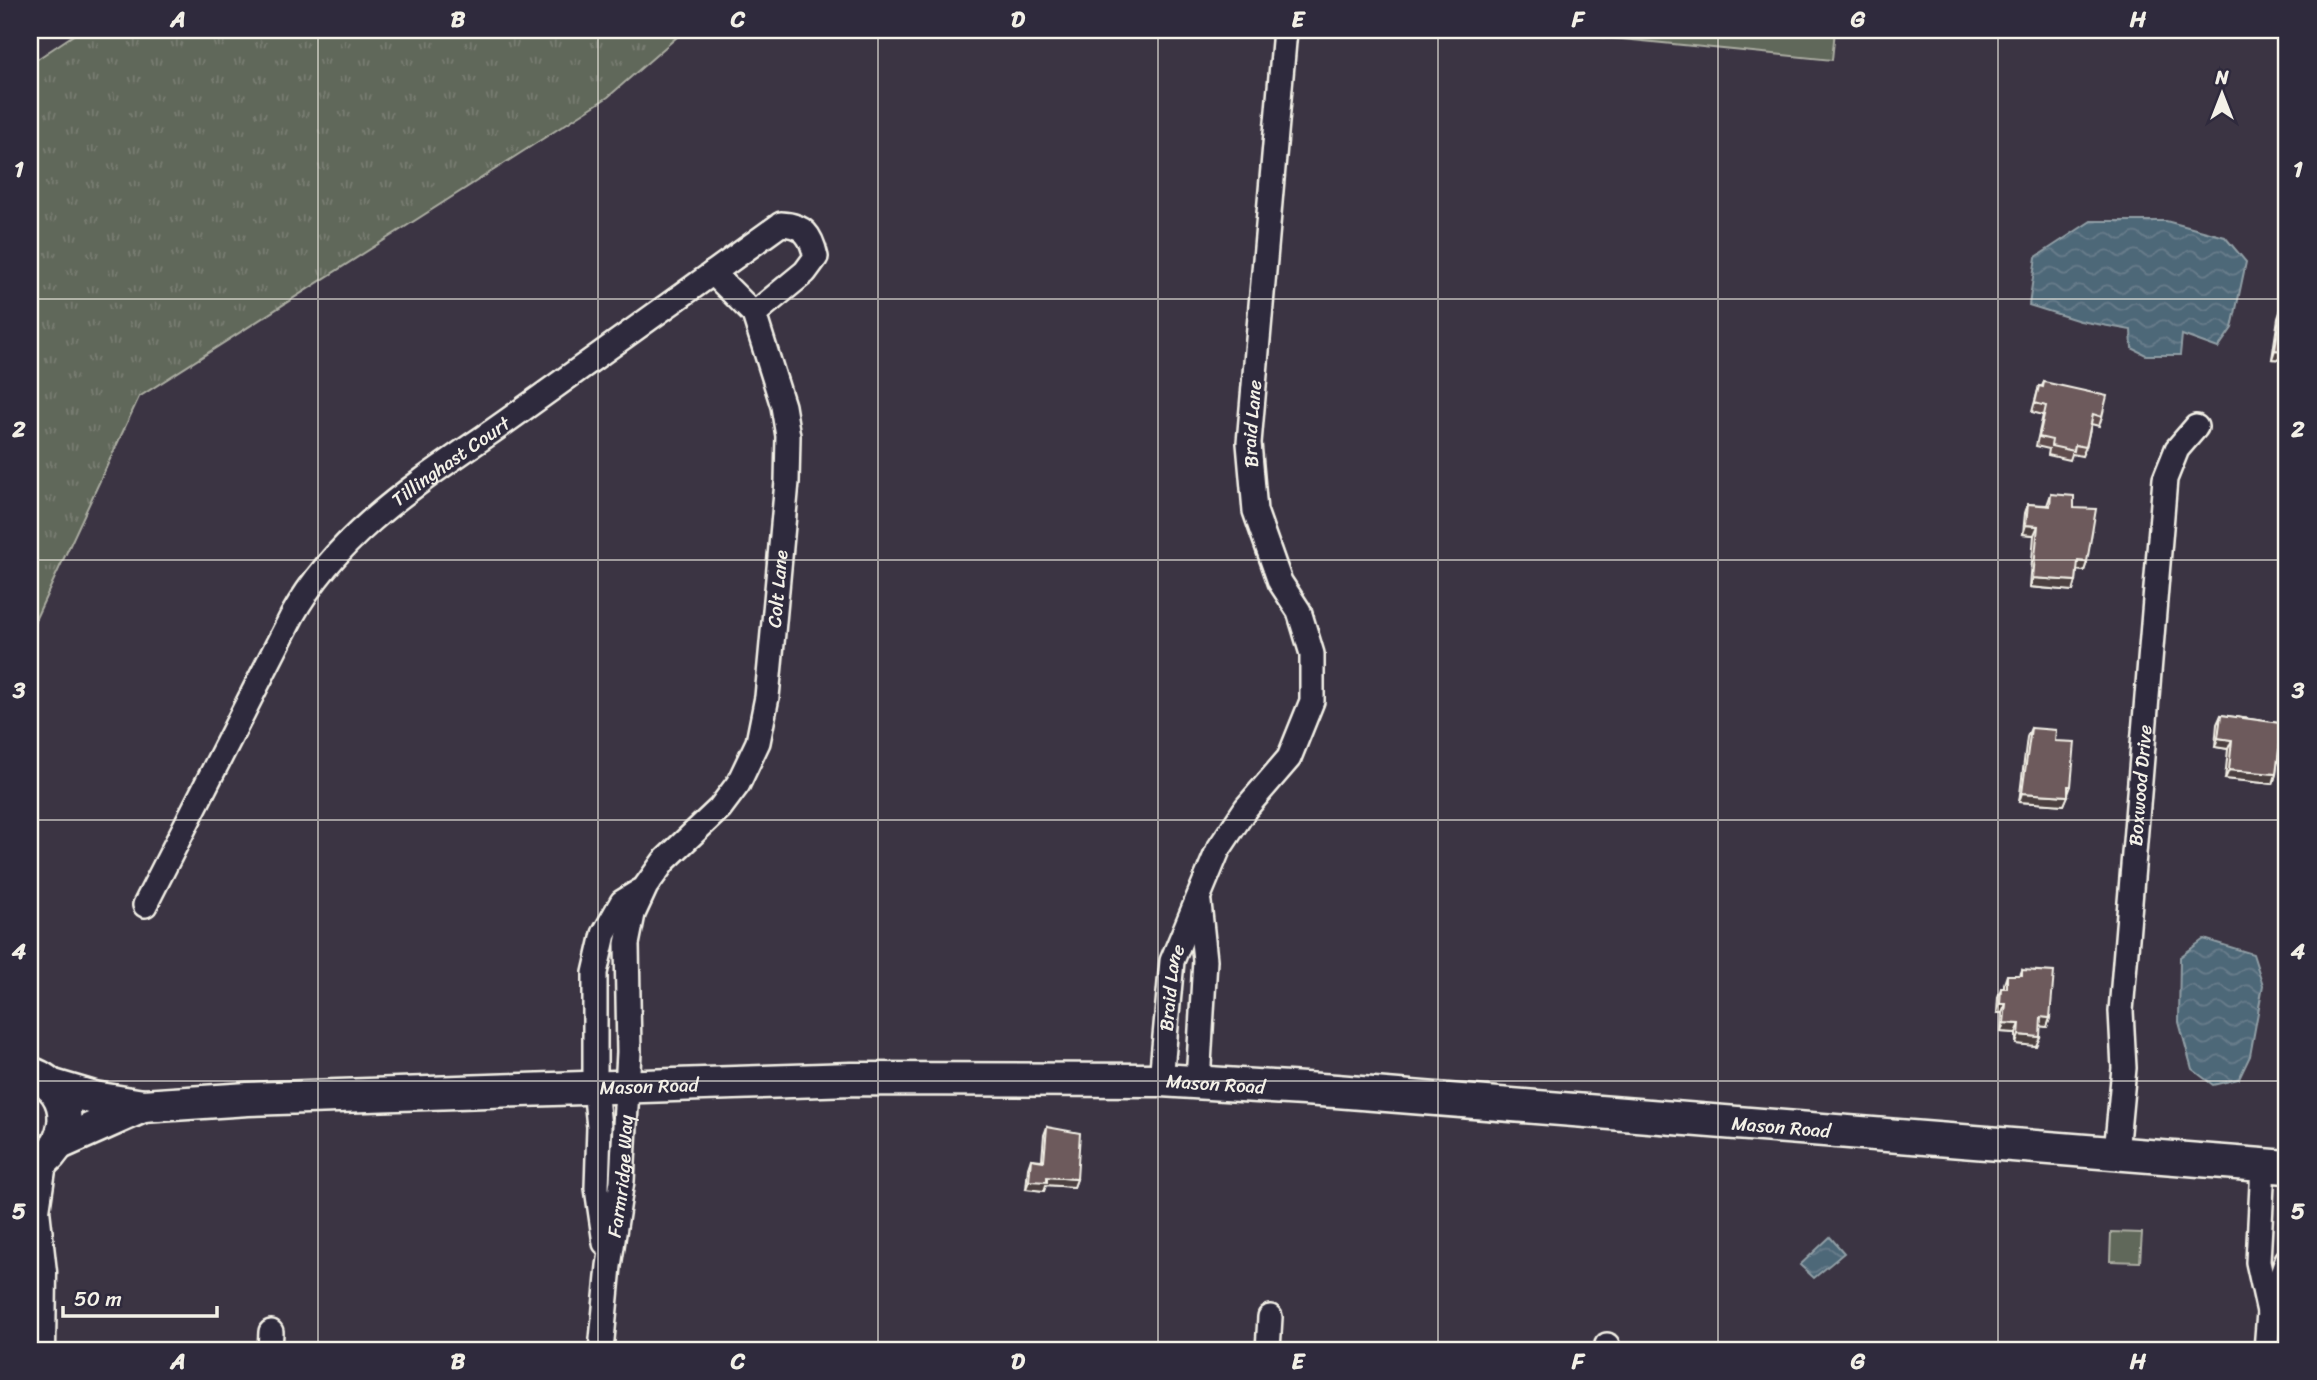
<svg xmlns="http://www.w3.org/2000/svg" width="2317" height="1380" font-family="Sriracha,sans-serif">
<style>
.grass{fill:url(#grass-tufts);stroke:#aaaca1;stroke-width:2}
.green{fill:#61675a;stroke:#aaaca1;stroke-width:2}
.water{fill:url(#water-waves);stroke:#909ea5;stroke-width:2}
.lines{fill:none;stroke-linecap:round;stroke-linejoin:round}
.minor-casing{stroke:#f4f1e8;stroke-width:28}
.tertiary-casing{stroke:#f4f1e8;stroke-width:33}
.secondary-casing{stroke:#f4f1e8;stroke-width:37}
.minor{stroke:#2f2a3d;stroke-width:23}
.tertiary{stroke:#2f2a3d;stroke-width:28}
.secondary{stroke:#2f2a3d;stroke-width:32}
.wall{fill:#5e4d4e;stroke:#f4f1e8;stroke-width:2}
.shaded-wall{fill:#4c3f40;stroke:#f4f1e8;stroke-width:2}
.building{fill:#6d5a5b;stroke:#f4f1e8;stroke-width:2}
.grid{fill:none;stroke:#f4f1e8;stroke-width:2;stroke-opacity:0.55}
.labels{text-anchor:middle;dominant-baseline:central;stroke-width:5;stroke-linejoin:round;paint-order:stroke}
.street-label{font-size:19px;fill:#f4f1e8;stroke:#2f2a3d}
.neatline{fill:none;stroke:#f4f1e8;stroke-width:2.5}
.grid-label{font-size:23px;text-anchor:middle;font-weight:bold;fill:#f4f1e8}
</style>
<defs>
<pattern id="grass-tufts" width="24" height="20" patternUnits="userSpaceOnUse" patternTransform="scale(1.75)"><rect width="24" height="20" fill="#61675a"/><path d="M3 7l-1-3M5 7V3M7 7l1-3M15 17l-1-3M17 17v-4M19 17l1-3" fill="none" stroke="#787d72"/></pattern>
<pattern id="water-waves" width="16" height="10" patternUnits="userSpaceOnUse" patternTransform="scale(1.75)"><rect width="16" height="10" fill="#4e6778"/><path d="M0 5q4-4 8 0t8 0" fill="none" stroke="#687d8b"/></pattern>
</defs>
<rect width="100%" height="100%" fill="#3b3443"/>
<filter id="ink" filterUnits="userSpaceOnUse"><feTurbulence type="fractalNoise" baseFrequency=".0143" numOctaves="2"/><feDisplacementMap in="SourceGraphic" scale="14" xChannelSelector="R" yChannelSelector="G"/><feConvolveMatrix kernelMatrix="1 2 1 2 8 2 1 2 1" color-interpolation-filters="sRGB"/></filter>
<g filter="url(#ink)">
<!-- grass -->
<polygon class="grass" points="81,30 685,30 608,97 139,397 30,631 30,64"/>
<!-- green -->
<g class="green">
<polygon points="1604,30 1835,30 1832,60 1603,37"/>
<polygon points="2111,1232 2142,1233 2140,1262 2110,1261"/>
</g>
<!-- water -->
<g class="water">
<polygon points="2091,221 2166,221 2225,237 2246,262 2232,328 2218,348 2182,335 2180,355 2146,355 2132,348 2131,330 2080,321 2029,305 2036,257"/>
<polygon points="2204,939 2253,954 2263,985 2250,1056 2239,1079 2213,1085 2192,1069 2179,1022 2180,957"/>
<polygon points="1830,1237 1844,1253 1814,1278 1800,1265"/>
</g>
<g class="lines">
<!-- minor casing -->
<g class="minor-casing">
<g id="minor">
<path id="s1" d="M145,905L292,616C343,524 435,473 518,413C606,350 693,287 781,224C804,225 811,235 816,257L805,272L754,314"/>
<path id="s2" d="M1161,1080L1172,961L1218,850L1246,808L1289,758L1312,701V654L1299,611L1280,582L1255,511L1249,443L1285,30"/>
<polyline points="1198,1082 1205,960 1199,903"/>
<path id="s3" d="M2116,1153L2124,1068L2121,1011L2165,479L2177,449L2196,427"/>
<polyline points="2263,1166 2258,1262 2269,1312"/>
<polyline points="605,1243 597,1188 599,1127 595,1087 595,973 604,934 622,902 640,891"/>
<polyline points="270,1350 271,1332"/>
<path id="s4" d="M601,1350L609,1266L622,1181L629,1052L627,944L633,914L646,886L664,861L720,808L738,784L758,742L767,697L787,482L788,436L783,406L754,314L713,273"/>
<polyline points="1268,1350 1270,1317"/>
<polyline points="1607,1350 1607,1345"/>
<polyline points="2266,1350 2269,1312 2287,1260"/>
</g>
</g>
<!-- tertiary casing -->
<g class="tertiary-casing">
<polyline id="tertiary" points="41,1350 42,1272 35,1210 42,1163"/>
</g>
<!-- secondary casing -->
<g class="secondary-casing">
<g id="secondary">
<path d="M30,1073C79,1090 73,1149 30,1169"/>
<path id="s5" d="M50,1085L94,1098L143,1106L248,1099L852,1079L1161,1080L1336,1091L2287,1167"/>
<polyline points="60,1143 143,1106"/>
</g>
</g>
<!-- minor -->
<use href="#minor" class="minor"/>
<!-- tertiary -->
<use href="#tertiary" class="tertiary"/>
<!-- secondary -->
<use href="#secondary" class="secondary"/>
</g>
<!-- wall -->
<g class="wall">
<polygon points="2281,309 2287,360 2272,359 2278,318"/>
<polygon points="2044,382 2102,417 2099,426 2091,424 2086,447 2082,456 2072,454 2070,460 2048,455 2049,449 2036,446 2043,415 2032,412 2039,386 2042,386"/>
<polygon points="2051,494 2074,508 2087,562 2084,571 2077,570 2076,581 2073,591 2030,587 2034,535 2023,534 2025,513 2028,504 2047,505"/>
<polygon points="2221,715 2287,724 2287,746 2285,752 2279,751 2276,774 2273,784 2225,779 2228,749 2215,747 2217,724"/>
<polygon points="2031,728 2055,741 2071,786 2064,805 2019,802 2027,737"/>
<polygon points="2022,970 2050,1018 2047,1027 2040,1026 2036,1046 2016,1044 2016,1033 2001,1032 2002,1013 1997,1013 1998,997 2001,988 2004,988 2004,984 2007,975 2020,975"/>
<polygon points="1047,1127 1077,1179 1074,1187 1046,1185 1044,1191 1026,1189 1028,1168 1031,1159 1042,1160 1044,1135"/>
</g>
<!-- shaded-wall -->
<g class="shaded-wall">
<polygon points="2275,350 2287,351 2287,360 2272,359"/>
<polygon points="2026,525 2038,526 2034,535 2023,534"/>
<polygon points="2078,561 2087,562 2084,571 2074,570"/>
<polygon points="2033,578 2076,581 2073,591 2030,587"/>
<polygon points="2218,738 2232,740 2228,749 2215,747"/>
<polygon points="2280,742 2287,743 2285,752 2276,751"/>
<polygon points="2229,770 2276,774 2273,784 2225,779"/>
<polygon points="2022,793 2068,796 2064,805 2019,802"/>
<polygon points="2000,1004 2006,1004 2002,1013 1997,1013"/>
<polygon points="2041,1017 2050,1018 2047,1027 2038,1026"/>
<polygon points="2004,1023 2020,1024 2016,1033 2001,1032"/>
<polygon points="2019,1035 2040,1037 2036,1046 2016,1044"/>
<polygon points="1047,1177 1077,1179 1074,1187 1046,1185 1044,1191 1026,1189 1029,1181"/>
</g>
<!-- building -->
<g class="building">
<polygon points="2281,309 2287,309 2287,351 2275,350"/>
<polygon points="2044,382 2107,396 2102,417 2093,414 2086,447 2075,445 2074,451 2051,446 2052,440 2039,437 2046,406 2035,403 2039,386 2043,387"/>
<polygon points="2051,494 2074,496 2074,508 2096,509 2087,562 2078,561 2076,581 2033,578 2038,526 2026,525 2028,504 2050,506"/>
<polygon points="2221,715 2287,724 2287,743 2280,742 2276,774 2229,770 2232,740 2218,738"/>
<polygon points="2031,728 2056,730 2055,741 2075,742 2071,786 2068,786 2068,796 2022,793"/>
<polygon points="2022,970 2054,972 2050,1018 2041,1017 2040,1037 2019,1035 2020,1024 2004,1023 2006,1004 2000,1004 2001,988 2007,988 2007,975 2022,975"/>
<polygon points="1047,1127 1080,1133 1077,1179 1047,1177 1047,1182 1029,1181 1031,1159 1044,1161"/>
</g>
</g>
<!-- grid -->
<path class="grid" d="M318,30V1350M598,30V1350M878,30V1350M1158,30V1350M1438,30V1350M1718,30V1350M1998,30V1350M30,299H2287M30,560H2287M30,820H2287M30,1081H2287"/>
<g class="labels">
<!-- street labels -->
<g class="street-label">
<text stroke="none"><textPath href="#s2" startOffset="707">Braid Lane</textPath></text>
<text stroke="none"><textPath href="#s1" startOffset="548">Tillinghast Court</textPath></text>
<text stroke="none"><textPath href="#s4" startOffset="808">Colt Lane</textPath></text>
<text stroke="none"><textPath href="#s3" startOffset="369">Boxwood Drive</textPath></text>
<text stroke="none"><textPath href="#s2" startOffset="93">Braid Lane</textPath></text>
<text stroke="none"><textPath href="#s5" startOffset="1169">Mason Road</textPath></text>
<text stroke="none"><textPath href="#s5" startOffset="602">Mason Road</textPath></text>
<text stroke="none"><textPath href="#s5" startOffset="1736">Mason Road</textPath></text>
<text stroke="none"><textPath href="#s4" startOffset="175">Farmridge Way</textPath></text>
</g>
</g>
<!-- margin -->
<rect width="2317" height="1380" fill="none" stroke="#2f2a3d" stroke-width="77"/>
<!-- north arrow -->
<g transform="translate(2222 94)" stroke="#2f2a3d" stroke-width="5" paint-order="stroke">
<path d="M0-5L12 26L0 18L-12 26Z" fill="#f4f1e8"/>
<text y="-10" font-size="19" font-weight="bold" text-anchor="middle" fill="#f4f1e8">N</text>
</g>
<!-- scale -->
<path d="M63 1306v10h154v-10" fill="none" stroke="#f4f1e8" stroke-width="3.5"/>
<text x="74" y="1306" font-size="21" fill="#f4f1e8" stroke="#2f2a3d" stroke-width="5" paint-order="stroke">50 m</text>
<rect x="38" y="38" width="2240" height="1304" class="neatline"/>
<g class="grid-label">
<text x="178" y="27">A</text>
<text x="458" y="27">B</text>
<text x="738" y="27">C</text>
<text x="1018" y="27">D</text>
<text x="1298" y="27">E</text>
<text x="1578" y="27">F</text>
<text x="1858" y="27">G</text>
<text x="2138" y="27">H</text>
<text x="19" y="177">1</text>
<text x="2298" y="177">1</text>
<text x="19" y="437">2</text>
<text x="2298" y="437">2</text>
<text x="19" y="698">3</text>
<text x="2298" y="698">3</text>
<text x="19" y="959">4</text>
<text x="2298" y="959">4</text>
<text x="19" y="1219">5</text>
<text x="2298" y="1219">5</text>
<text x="178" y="1369">A</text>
<text x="458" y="1369">B</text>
<text x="738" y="1369">C</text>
<text x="1018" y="1369">D</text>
<text x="1298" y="1369">E</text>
<text x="1578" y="1369">F</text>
<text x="1858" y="1369">G</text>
<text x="2138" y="1369">H</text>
</g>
</svg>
